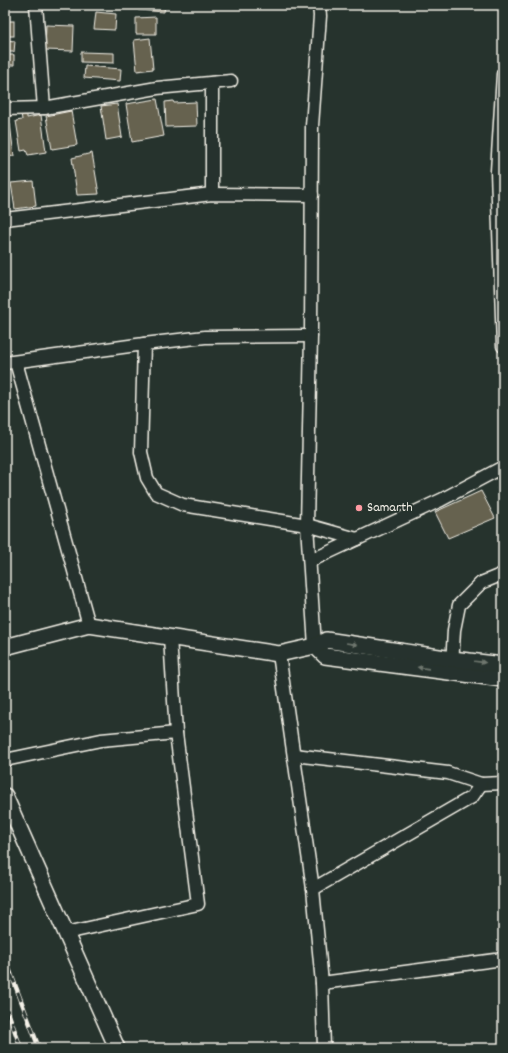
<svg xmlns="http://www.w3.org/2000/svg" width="508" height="1053" font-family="Dekko,sans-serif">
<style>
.building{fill:#66624f;stroke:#f4f1e8}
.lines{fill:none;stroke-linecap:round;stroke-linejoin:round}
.minor-casing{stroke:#f4f1e8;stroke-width:15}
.tertiary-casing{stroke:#f4f1e8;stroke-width:18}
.minor{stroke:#26332d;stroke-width:12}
.tertiary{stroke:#26332d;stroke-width:15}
.rail-casing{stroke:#f4f1e8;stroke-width:4.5}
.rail{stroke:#26332d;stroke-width:3;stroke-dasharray:9;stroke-linecap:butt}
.oneway{fill:#6e766e}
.poi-dot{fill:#ff9aa2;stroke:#26332d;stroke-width:1.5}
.labels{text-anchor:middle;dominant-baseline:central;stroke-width:3.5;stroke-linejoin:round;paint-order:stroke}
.poi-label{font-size:14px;fill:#f4f1e8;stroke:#26332d;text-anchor:start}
</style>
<rect width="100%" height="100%" fill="#26332d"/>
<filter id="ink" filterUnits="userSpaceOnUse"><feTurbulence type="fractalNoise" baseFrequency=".025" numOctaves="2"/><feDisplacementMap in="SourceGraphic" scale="8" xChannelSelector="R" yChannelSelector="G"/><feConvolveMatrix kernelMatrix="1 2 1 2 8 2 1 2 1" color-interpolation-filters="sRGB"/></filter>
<g filter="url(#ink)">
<!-- building -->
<g class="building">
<polygon points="139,5 165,5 164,12 138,10"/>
<polygon points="96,12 116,14 115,30 94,29"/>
<polygon points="156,17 156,34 136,34 136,18"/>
<rect x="5" y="21" width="9" height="15"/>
<polygon points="46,25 74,26 73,51 45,50"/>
<polygon points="150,38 153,69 137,71 134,40"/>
<polygon points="5,40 15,41 14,52 5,52"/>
<polygon points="81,52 114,53 114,63 81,62"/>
<rect x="5" y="55" width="9" height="10"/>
<polygon points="85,66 121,69 120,81 84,78"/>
<polygon points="157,99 164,136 132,142 126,104"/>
<polygon points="173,101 174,103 196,102 197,126 166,127 165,102"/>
<polygon points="117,104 122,137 106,140 101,106"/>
<polygon points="71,111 77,145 52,149 46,116"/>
<polygon points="27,112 27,118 41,115 46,152 28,155 26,150 21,151 16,121 22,120 21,113"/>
<polygon points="10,124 14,156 5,157 5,125"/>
<polygon points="92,153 99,194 77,195 72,158"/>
<polygon points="33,181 36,206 15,209 11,183"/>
<polygon points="503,485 503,501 497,488"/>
<polygon points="481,491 495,518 448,538 435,512"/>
</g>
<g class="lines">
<!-- minor casing -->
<g class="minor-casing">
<g id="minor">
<polyline points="36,5 44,108"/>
<polyline points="503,74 497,171 503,346"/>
<polyline points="212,83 212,194"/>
<polyline points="5,109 44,108 157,88 231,81"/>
<polyline points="5,219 212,194 312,195"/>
<polyline points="144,344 141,452 147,478 156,493 183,505 307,525 357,539"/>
<polyline points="16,362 89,625"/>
<polyline points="5,363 144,344 205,337 311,336"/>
<polyline points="310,561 441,500 503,467"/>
<polyline points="315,646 307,525 311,336 312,126 320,16 319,5"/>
<polyline points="279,654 313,889 322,983 324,1048"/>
<polyline points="452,666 454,630 459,605 481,583 503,574"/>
<polyline points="294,755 448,773 481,784 503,783"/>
<polyline points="5,760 101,740 176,733"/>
<polyline points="313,889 472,797 481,784"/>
<polyline points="66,933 198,904 176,733 170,637"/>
<polyline points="322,983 503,959"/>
</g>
</g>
<!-- tertiary casing -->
<g class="tertiary-casing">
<g id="tertiary">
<polyline points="315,646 325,656 503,679"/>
<polyline points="5,647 89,625 279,654 315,646 326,640 452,659 503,665"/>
<polyline points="5,796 117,1048"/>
</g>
</g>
<!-- minor -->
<use href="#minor" class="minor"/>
<!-- tertiary -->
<use href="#tertiary" class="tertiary"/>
<!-- rail casing -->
<g class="rail-casing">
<g id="rail">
<polyline points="5,958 39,1048"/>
<polyline points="5,1004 21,1048"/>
<polyline points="5,1042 7,1048"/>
</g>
</g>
<!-- rail -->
<use href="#rail" class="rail"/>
</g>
<!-- one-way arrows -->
<defs><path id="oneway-solid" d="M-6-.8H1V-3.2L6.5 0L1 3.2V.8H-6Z"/></defs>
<g class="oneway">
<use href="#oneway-solid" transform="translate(352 644) rotate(9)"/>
<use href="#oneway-solid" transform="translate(480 662) rotate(7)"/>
<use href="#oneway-solid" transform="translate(423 668) rotate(-172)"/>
</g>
</g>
<!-- markers -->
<circle class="poi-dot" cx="359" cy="508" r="4"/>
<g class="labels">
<!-- poi labels -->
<g class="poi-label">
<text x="367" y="508">Samarth</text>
</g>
</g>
<!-- margin -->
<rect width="508" height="1053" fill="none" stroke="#26332d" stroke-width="20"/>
<rect x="10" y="10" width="488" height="1033" fill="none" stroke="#f4f1e8" stroke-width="1.5" filter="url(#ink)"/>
</svg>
